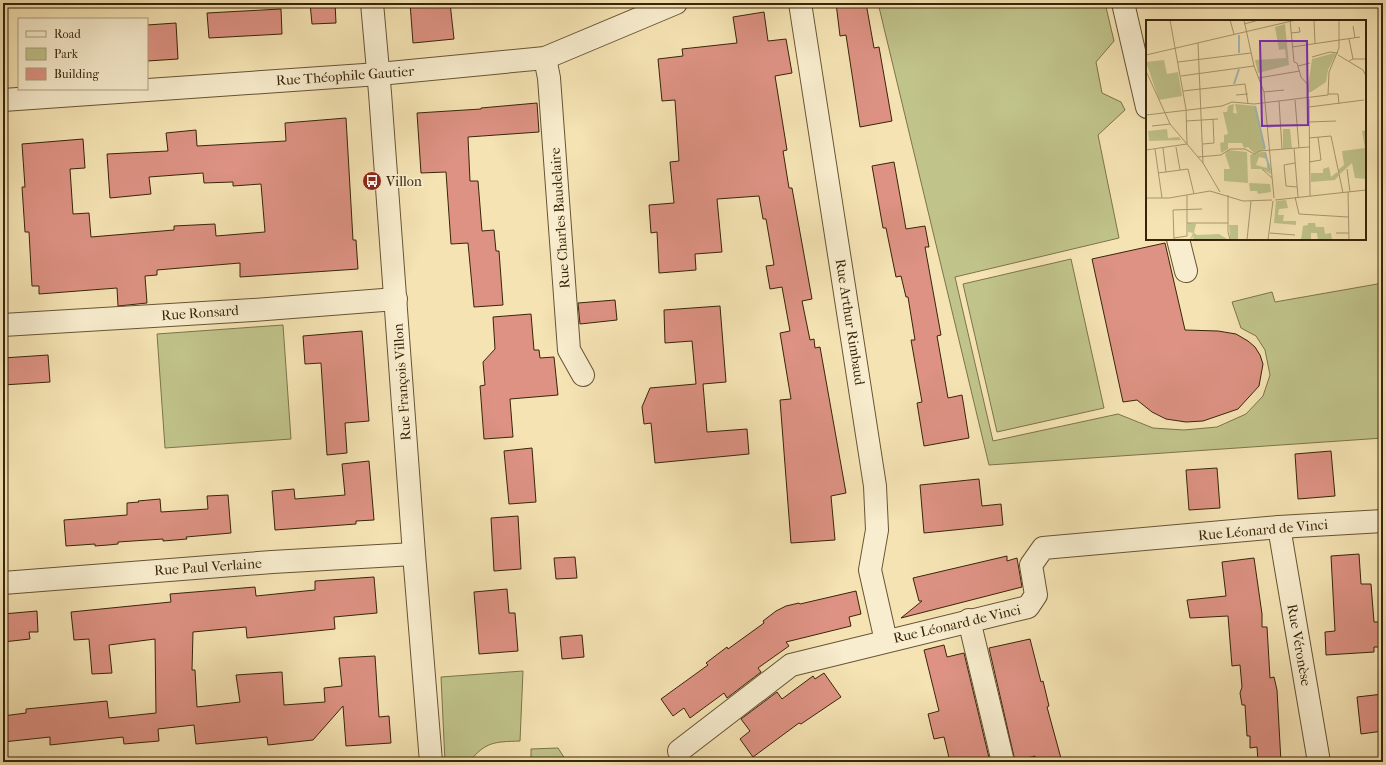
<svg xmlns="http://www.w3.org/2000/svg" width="1386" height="765" font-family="'IM FELL French Canon',serif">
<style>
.green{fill:#c0c38a;stroke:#7c744a}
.building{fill:#dd9283;stroke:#382509}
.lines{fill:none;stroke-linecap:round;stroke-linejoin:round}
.minor-casing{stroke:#675434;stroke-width:24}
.minor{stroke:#f8edce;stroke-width:22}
.labels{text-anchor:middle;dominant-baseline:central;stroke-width:4;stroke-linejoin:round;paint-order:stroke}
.street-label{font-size:14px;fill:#382509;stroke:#f8edce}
.poi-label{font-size:14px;fill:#382509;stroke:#f8edce;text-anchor:start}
.inset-river{fill:none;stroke:#a1bbb7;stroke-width:2}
.inset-road{fill:none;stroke:#a9976f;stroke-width:1}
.view{fill:#7b2cbf;fill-opacity:0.15;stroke:#7b2cbf;stroke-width:2}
.inset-edge{fill:none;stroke:#382509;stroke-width:2}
</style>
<rect width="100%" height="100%" fill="#f5e3b3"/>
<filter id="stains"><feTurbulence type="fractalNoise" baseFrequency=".005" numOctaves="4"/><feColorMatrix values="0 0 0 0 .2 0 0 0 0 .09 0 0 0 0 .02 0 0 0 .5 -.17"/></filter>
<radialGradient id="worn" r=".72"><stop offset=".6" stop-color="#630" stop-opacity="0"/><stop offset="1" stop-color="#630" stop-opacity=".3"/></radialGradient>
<!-- green -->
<g class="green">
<polygon points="878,3 1105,3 1114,41 1096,62 1102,93 1121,102 1125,110 1098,135 1119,238 955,277 993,441 1118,414 1153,428 1184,430 1217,427 1246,414 1263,396 1270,375 1265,350 1256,336 1241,328 1232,302 1272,292 1275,302 1383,283 1383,438 989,465"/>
<polygon points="1071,259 1104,408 997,432 963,284"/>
<polygon points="283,325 291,439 165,448 157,334"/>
<path d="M523,671L520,741C495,742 486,741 469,762H445L441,677Z"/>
<polygon points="558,748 567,762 531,760 531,749"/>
</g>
<!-- building -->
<g class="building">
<polygon points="310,3 335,3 336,23 312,24"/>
<polygon points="410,3 450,3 454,39 413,43"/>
<polygon points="836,3 866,3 874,48 879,47 892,121 860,127 846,35 840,36"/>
<polygon points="281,9 282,34 209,38 207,13"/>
<polygon points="764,12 768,41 786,39 792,73 775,76 787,150 783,151 789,188 792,188 812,299 802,301 810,340 814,339 815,348 820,347 846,493 831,496 835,540 791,543 780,400 791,399 780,333 790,331 782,287 770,289 766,266 774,265 766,219 763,219 759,196 717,199 722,252 695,254 696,270 659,273 657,232 651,233 649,205 674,203 670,162 679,161 675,100 662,101 658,59 683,56 682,49 737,43 733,17"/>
<polygon points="176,23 178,59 147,61 147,25"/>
<polygon points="537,103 539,132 468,137 470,181 478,181 482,231 494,230 496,251 499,251 503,305 474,307 468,243 451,244 446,172 421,173 417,113 481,109 481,108"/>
<polygon points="346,118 353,240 356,240 358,269 240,277 240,263 157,270 157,275 145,276 147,303 118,306 117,288 39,294 39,286 32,286 29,232 25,232 22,187 25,187 22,144 83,139 85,168 70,169 73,214 89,213 91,237 174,230 174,226 215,224 216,236 265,232 261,184 233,186 233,182 204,183 203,173 149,177 151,194 110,198 107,154 168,151 166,133 196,130 197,146 286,141 285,123"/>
<polygon points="894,162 906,229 925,226 929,247 925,247 941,335 937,336 948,398 962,395 969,438 924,446 917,403 922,402 911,340 915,340 908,297 906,297 901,276 896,277 886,228 883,228 872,166"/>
<polygon points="1165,243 1185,330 1218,331 1236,334 1248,341 1255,347 1260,355 1263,364 1259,386 1238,409 1203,421 1186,422 1166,419 1152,412 1137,400 1123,402 1092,259"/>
<polygon points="615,300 617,320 580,324 578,303"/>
<polygon points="720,306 726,382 703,384 707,432 747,429 749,454 655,463 651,423 644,424 642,407 650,388 696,384 692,341 665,343 664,310"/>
<polygon points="531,314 534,350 539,350 540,358 554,357 558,395 510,399 513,437 484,439 480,386 485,385 483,362 495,349 493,317"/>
<polygon points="362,331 369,421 345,423 347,453 327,455 321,363 305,364 303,336"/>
<polygon points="48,355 50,382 3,385 3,358"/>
<polygon points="532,448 536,502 509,504 504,451"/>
<polygon points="1331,451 1335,496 1298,499 1295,454"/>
<polygon points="369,461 374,520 356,521 356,524 275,530 272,491 294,489 295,499 345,495 342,464"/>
<polygon points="1217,468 1220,508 1189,510 1186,470"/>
<polygon points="979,479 982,506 1001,504 1003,525 924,533 920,485"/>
<polygon points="228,495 231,533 186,537 187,539 163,541 163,539 118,542 118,544 108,545 95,546 95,544 66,546 64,520 127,515 127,503 139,502 138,501 160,499 161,512 208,509 207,496"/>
<polygon points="518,516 521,569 494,571 491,518"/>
<polygon points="1359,554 1361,584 1371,584 1374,622 1383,622 1383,647 1374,647 1374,652 1326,655 1325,632 1335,631 1331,556"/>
<polygon points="1007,556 1007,561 1017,558 1022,587 901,618 922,601 919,601 913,578"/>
<polygon points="575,557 577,578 556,579 554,558"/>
<polygon points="1254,558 1262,614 1262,627 1267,627 1270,678 1274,677 1277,690 1281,762 1258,762 1257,747 1250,748 1250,736 1247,736 1245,705 1242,705 1240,693 1242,687 1240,665 1232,666 1228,616 1190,618 1187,600 1226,596 1222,562"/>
<polygon points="374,577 377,613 334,617 335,629 247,638 246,627 193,632 192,670 195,670 197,707 240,702 236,675 282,672 284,705 325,702 324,688 342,686 339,658 375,656 379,717 389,716 391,743 346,746 343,706 313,740 268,745 267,737 196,744 194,725 158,729 159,741 124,744 123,737 50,745 50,737 3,742 3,716 26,713 26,709 107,701 109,718 156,713 155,639 109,645 112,673 92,674 89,639 74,640 71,612 171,602 170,594 255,587 256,596 315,590 315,581"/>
<polygon points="507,589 509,613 515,613 518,651 479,654 474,592"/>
<polygon points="856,591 861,614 849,617 851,626 786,642 789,646 758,668 761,672 727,698 724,693 690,718 684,708 673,716 661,699 708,665 706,663 727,647 728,649 764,623 763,621 776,611 786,606 799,603 800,604"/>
<polygon points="37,611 38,632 29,632 30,639 3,642 3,614"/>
<polygon points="582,635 584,657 562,659 560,637"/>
<polygon points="1030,639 1041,682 1043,681 1049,706 1047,707 1062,762 1036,762 1035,756 1015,761 989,648"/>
<polygon points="944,645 947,657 964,653 990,762 950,762 944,737 934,739 928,714 939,711 924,650"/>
<polygon points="824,673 841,697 801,724 799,723 753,757 740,739 750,731 741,719 777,692 782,699 813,676 815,679"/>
<polygon points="1383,694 1383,731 1361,734 1357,697"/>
</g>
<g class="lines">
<!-- minor casing -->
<g class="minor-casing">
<g id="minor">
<polyline points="372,3 380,93 414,554 431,762"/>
<polyline points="800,3 875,486 877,530 870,570 886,641"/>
<polyline points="1123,3 1147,107"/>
<polyline points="545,58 549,78 569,350 583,375"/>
<polyline points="3,100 379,74 545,58 676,3"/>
<polyline points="1178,239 1186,271"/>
<polyline points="3,325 253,310 396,299"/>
<polyline points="1279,527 1319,762"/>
<polyline points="3,583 272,562 414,554"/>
<polyline points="969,620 1003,762"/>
<polyline points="679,751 791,665 1028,607 1036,595 1031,565 1043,548 1279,527 1383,521"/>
</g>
</g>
<!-- minor -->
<use href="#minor" class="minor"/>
</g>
<!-- icons -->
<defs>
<g id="bus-disc" transform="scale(1)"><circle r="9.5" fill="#8f2418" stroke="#f8edce"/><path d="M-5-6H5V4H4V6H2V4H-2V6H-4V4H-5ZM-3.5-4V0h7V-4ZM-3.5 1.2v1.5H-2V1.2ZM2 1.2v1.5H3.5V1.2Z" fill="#fff"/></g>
</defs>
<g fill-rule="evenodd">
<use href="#bus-disc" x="372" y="181"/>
</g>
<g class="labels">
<!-- street labels -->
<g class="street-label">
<text transform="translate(345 76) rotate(-4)">Rue Théophile Gautier</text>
<text transform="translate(560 218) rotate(-94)">Rue Charles Baudelaire</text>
<text transform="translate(200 313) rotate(-4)">Rue Ronsard</text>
<text transform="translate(850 322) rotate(81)">Rue Arthur Rimbaud</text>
<text transform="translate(402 382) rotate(-94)">Rue François Villon</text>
<text transform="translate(1263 530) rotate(-5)">Rue Léonard de Vinci</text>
<text transform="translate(208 567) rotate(-4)">Rue Paul Verlaine</text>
<text transform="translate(957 624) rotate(-13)">Rue Léonard de Vinci</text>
<text transform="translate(1299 645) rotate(80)">Rue Véronèse</text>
</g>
<!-- poi labels -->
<g class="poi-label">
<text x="386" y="181">Villon</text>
</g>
</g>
<!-- overview -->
<g transform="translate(1146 20)">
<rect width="220" height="220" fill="#f5e3b3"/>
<path d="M139,4L143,45L112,53L109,40L140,38L139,29L133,30L129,7ZM188,33L190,34L182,50L180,62L165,72L161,73L166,39ZM18,40L21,54L32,52L36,76L13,80L0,42ZM88,84L87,93H90L89,95L91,93L89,84L110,86L119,130L108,133L102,127L98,128L96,123H82V129L75,133L74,123L78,122V115L82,114L77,92H81L82,86ZM21,109L22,118L33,117L35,120L3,121L2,111ZM137,109H144L146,128L137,129ZM220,110V159L209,158L206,143L194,154L192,150L198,145L196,131L219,128L216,111ZM82,130L101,132L102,163L78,161V149H84L79,134ZM115,132H120L121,139L113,137L110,145L121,148V142H123L125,154L116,149H105L104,135ZM183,147L185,157L191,152L193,155L189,160L165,162V153H177V149ZM103,163L124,164L125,172L112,174L111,171H104ZM140,180L142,188L133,189L132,195H138L137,201H150V205L128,203L130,181ZM42,203L50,204L48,213L51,215L73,214L83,220H47L48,216L44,220L47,213L42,212ZM162,203H169L170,207H178L179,214L185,213L186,220H172L171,213H165V220H155L157,206L162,205ZM83,205H92V220L84,219Z" fill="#c0c38a"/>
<path class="inset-river" d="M93,15V33M88,64L93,49M109,86L119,129M119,133L124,150"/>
<path class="inset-road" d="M84,0L88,14M98,0L108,46L118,72L128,178M144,0L148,42L151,43L155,57L161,64M168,0L169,23M98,4L113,0M207,6L209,18M145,13L154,12L153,7M52,23L57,143M146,27L214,17M0,35L150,0M192,35L217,50L220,56M166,37L184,32L192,33M207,39H220M203,41L207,39L203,19M32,42L105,33M152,46L164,43M0,51L24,104L57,143L74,172M35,56L108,46M112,58L154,51M37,71L99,64L102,84M118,72L138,70M182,74H192L193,84M90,75L102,74M163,79L164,176M149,80L153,128M133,81L136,129M163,87L218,80M0,95L76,86L86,82L108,84L182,75L183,52L193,28V0M40,101L72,99M163,102L190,101M6,106L24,104M122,107L135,106M163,118L185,116L197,173M57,124L68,123L67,99M30,127L34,150M17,128L20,152M148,128L152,177M9,129L16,178M0,130L41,124L40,89L24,0M52,137L75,135L84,129H99L108,134L114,131L163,127M163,142L175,140L172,117M149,143L138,145L140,166L151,167M116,149L126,158M201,149L204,172M12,153L42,149L48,174M202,172L203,220M82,175V212L84,220M149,177L153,194L202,197M0,178H23L64,171L97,181L126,180M129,180L220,170M41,203H82M124,213L149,215M190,213H203M28,218L41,216V175M28,220L27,190L56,189M101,220L105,181M122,220L127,181"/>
<path class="view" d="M114,21H161L162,105L116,106Z"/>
<rect width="220" height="220" class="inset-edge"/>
</g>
<!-- margin -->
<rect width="1386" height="765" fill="none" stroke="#f5e3b3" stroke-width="16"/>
<rect x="4" y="4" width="1378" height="757" fill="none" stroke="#382509" stroke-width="2"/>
<rect x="8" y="8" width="1370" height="749" fill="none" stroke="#382509"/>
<!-- legend -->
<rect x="18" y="18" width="130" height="72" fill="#f8edce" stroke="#ab9d7f"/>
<rect x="26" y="31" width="20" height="6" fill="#f8edce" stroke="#ab9d7f"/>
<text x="54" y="38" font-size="12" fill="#382509">Road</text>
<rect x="26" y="48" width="20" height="12" fill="#c0c38a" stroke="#ab9d7f"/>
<text x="54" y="58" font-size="12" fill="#382509">Park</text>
<rect x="26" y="68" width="20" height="12" fill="#dd9283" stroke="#ab9d7f"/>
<text x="54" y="78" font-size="12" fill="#382509">Building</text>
<rect width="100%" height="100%" filter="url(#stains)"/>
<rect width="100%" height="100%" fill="url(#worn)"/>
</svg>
